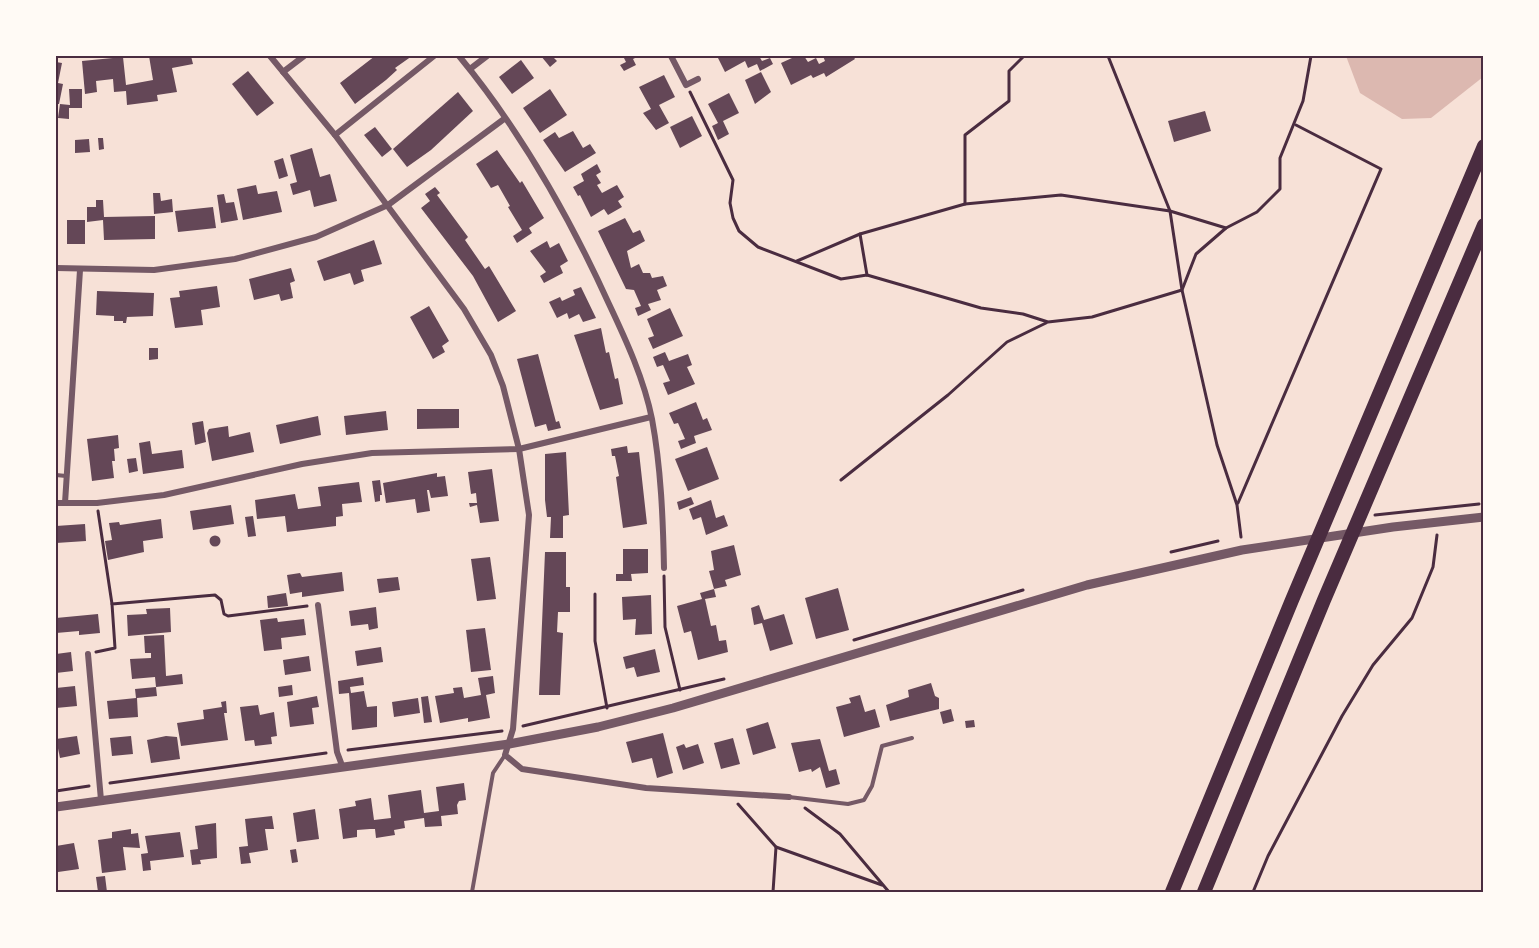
<svg xmlns="http://www.w3.org/2000/svg" width="1539" height="948" font-family="Jost,sans-serif">
<style>
.water{fill:#dcb8b0}
.building{fill:#644757}
.lines{fill:none;stroke-linecap:round;stroke-linejoin:round}
.path{stroke:#4a2c40;stroke-width:3}
.service{stroke:#755966;stroke-width:4}
.minor{stroke:#755966;stroke-width:6}
.tertiary{stroke:#755966;stroke-width:9}
.motorway{stroke:#4a2c40;stroke-width:14}
.neatline{fill:none;stroke:#4a2c40;stroke-width:2}
</style>
<rect width="100%" height="100%" fill="#f7e1d7"/>
<!-- water -->
<polygon class="water" points="1346,56 1483,56 1483,77 1431,118 1402,119 1360,93"/>
<!-- building -->
<g class="building">
<polygon points="149,56 191,56 193,64 172,68 177,92 157,95 158,101 127,105 126,91 114,92 113,79 96,81 97,92 85,94 82,61 123,57 126,85 153,80"/>
<polygon points="375,56 412,56 395,68 397,70 386,80 355,104 340,83"/>
<polygon points="541,56 552,56 557,61 550,67"/>
<polygon points="623,56 639,56 633,59 636,65 624,71 620,65 626,62"/>
<polygon points="717,56 759,56 762,61 770,58 773,64 760,71 757,64 748,68 745,61 725,72"/>
<polygon points="791,56 804,56 808,62 816,58 819,64 825,61 823,56 853,56 855,59 826,77 824,73 813,78 811,75 791,85 781,63 792,58"/>
<polygon points="521,60 534,78 512,94 499,77"/>
<polygon points="56,62 62,63 58,83 63,84 59,104 56,104"/>
<polygon points="248,71 274,103 257,116 232,84"/>
<polygon points="761,72 771,92 755,104 745,80"/>
<polygon points="664,75 675,97 659,105 669,123 656,130 643,113 651,109 639,87"/>
<polygon points="69,89 82,89 82,108 69,108 69,119 58,118 60,104 70,105"/>
<polygon points="550,89 567,115 540,133 523,108"/>
<polygon points="458,92 473,111 431,150 407,167 393,149"/>
<polygon points="729,93 739,113 723,121 729,134 718,140 712,126 718,123 708,104"/>
<polygon points="1205,111 1211,131 1174,142 1168,121"/>
<polygon points="692,116 702,136 680,148 670,127"/>
<polygon points="375,127 392,149 382,157 364,135"/>
<polygon points="573,131 583,148 590,144 596,153 565,172 543,140 555,132 559,138"/>
<polygon points="98,138 103,138 104,149 99,150"/>
<polygon points="89,139 90,152 75,153 75,140"/>
<polygon points="312,148 320,177 330,174 337,201 314,207 310,190 293,195 290,184 297,182 290,155"/>
<polygon points="497,150 520,183 522,181 544,218 529,228 532,233 517,243 513,236 522,230 508,207 510,206 498,185 491,188 476,164"/>
<polygon points="283,158 288,176 279,179 274,161"/>
<polygon points="597,164 601,172 596,175 601,183 597,185 602,193 617,185 624,197 618,201 622,207 608,215 604,209 591,217 580,195 578,196 573,187 584,181 581,174"/>
<polygon points="256,185 258,194 277,191 282,212 243,220 237,189"/>
<polygon points="435,187 440,193 437,195 468,237 465,240 485,269 489,266 516,311 498,322 473,276 421,208 430,201 425,194"/>
<polygon points="153,193 160,193 161,201 172,199 173,212 154,214"/>
<polygon points="224,194 226,203 234,202 238,220 221,223 217,195"/>
<polygon points="96,200 103,200 104,217 155,216 155,239 104,240 103,220 87,222 87,207 96,207"/>
<polygon points="213,207 216,228 178,232 175,211"/>
<polygon points="625,218 633,233 640,230 645,241 627,251 631,268 639,264 643,273 650,273 652,278 663,276 667,286 657,290 661,300 648,304 651,310 638,316 635,308 641,306 634,290 626,289 598,231"/>
<rect x="67" y="220" width="18" height="24"/>
<polygon points="374,240 382,264 361,270 364,281 354,285 350,273 324,281 317,261"/>
<polygon points="547,241 550,248 559,243 568,261 560,266 563,273 544,283 540,276 546,272 530,251"/>
<polygon points="291,268 295,281 290,283 293,298 281,301 279,294 254,300 249,279"/>
<polygon points="217,286 220,307 201,310 203,325 175,328 170,298 180,297 179,291"/>
<polygon points="581,287 596,318 583,322 579,314 569,319 567,313 557,318 549,302 560,297 562,301 575,295 573,290"/>
<polygon points="97,291 154,293 153,316 127,317 126,323 123,323 123,321 114,321 114,316 96,315"/>
<polygon points="429,306 449,341 442,346 445,352 433,359 410,317"/>
<polygon points="670,308 683,336 653,349 648,338 654,336 647,319"/>
<polygon points="601,328 606,353 609,352 615,379 618,378 623,404 600,410 574,335"/>
<polygon points="149,348 158,348 158,359 149,360"/>
<polygon points="665,352 669,361 688,354 692,365 687,367 695,384 668,395 663,383 670,381 663,365 657,367 653,357"/>
<polygon points="538,354 556,422 559,421 561,428 548,431 546,424 535,427 517,359"/>
<polygon points="696,402 703,420 707,418 712,430 694,436 696,443 681,449 678,441 685,439 678,423 674,424 669,413"/>
<polygon points="417,409 459,409 459,428 417,429"/>
<polygon points="386,411 388,430 346,435 344,416"/>
<polygon points="318,416 321,435 280,444 276,425"/>
<polygon points="203,421 206,442 195,445 192,423"/>
<polygon points="228,426 229,437 250,432 254,452 212,461 207,433 209,429"/>
<polygon points="118,435 119,448 114,449 115,461 112,461 114,478 92,481 87,439"/>
<polygon points="150,441 152,454 182,450 184,468 143,474 139,443"/>
<polygon points="627,446 628,453 639,452 647,524 623,528 616,477 619,476 615,456 612,456 611,449"/>
<polygon points="707,447 719,479 688,491 675,459"/>
<polygon points="566,452 569,515 563,516 563,538 550,538 551,517 547,517 545,500 545,454"/>
<polygon points="136,458 138,471 129,473 127,459"/>
<polygon points="492,469 499,521 480,523 477,505 470,507 469,503 477,503 476,493 471,494 468,472"/>
<polygon points="437,473 437,477 445,476 448,496 431,498 429,490 427,490 430,511 417,513 415,499 386,503 383,483"/>
<polygon points="380,480 382,495 380,495 380,501 375,502 372,481"/>
<polygon points="359,482 362,502 342,504 343,516 336,517 336,526 287,532 285,516 257,519 255,500 295,494 298,509 321,506 318,487"/>
<polygon points="691,497 694,504 679,510 677,502"/>
<polygon points="711,500 716,518 724,515 728,526 706,535 701,517 693,520 689,509"/>
<polygon points="231,505 234,524 193,530 190,511"/>
<polygon points="253,516 256,536 248,537 245,517"/>
<polygon points="161,519 163,538 143,541 144,552 108,560 105,541 112,540 109,523 119,522 120,525"/>
<polygon points="85,524 86,541 56,543 56,526"/>
<circle cx="215" cy="541" r="5.5"/>
<polygon points="734,545 741,575 725,580 727,586 714,589 709,571 714,570 711,551"/>
<polygon points="623,549 648,549 648,573 631,574 632,581 616,581 616,574 623,574"/>
<polygon points="545,552 566,552 566,587 570,587 570,612 558,612 557,632 563,633 560,695 539,695"/>
<polygon points="490,557 496,599 477,601 471,559"/>
<polygon points="342,572 344,591 302,597 302,592 290,594 287,575 300,573 302,577"/>
<polygon points="398,577 400,590 379,593 377,579"/>
<polygon points="838,588 849,630 816,639 805,598"/>
<polygon points="714,589 716,597 705,599 711,626 716,625 719,641 726,640 728,652 698,660 691,631 684,633 677,606 702,599 700,593"/>
<polygon points="286,593 288,606 268,608 267,596"/>
<polygon points="651,595 652,634 635,635 636,619 623,620 622,597"/>
<polygon points="759,605 764,620 784,614 793,644 770,651 762,623 754,625 751,608"/>
<polygon points="376,607 378,628 369,630 368,624 351,626 349,611"/>
<polygon points="170,608 171,632 128,636 127,615 147,614 146,609"/>
<polygon points="98,614 100,633 79,635 79,631 56,633 56,618"/>
<polygon points="277,618 278,622 304,619 306,635 281,638 282,649 264,651 260,620"/>
<polygon points="485,628 491,670 471,672 466,630"/>
<polygon points="164,635 166,676 182,674 183,684 156,687 155,677 132,679 130,659 151,658 151,653 145,653 144,636"/>
<polygon points="381,647 383,662 357,666 355,651"/>
<polygon points="655,649 660,672 637,677 634,667 626,669 623,657"/>
<polygon points="71,652 73,671 56,673 56,654"/>
<polygon points="309,656 311,671 285,675 283,660"/>
<polygon points="493,676 495,693 486,695 490,718 468,722 468,718 440,723 435,696 454,693 453,688 462,687 464,698 481,695 478,678"/>
<polygon points="363,677 364,685 350,687 351,693 364,691 367,707 377,706 377,727 352,730 349,693 339,694 338,681"/>
<polygon points="931,683 935,696 939,698 939,709 890,721 886,705 909,697 908,690"/>
<polygon points="292,685 293,695 279,697 278,687"/>
<polygon points="75,686 77,706 56,708 56,688"/>
<polygon points="156,687 157,696 137,698 138,717 109,719 107,701 136,698 135,689"/>
<polygon points="860,695 865,712 875,709 880,727 844,737 836,707 851,703 849,698"/>
<polygon points="317,696 319,707 312,708 314,724 290,727 287,702"/>
<polygon points="428,696 432,722 424,723 421,697"/>
<polygon points="418,698 420,713 394,717 392,702"/>
<polygon points="226,701 227,713 224,713 228,740 181,746 177,723 204,719 203,710 222,707 221,702"/>
<polygon points="258,705 260,715 274,712 277,736 271,737 272,744 255,746 254,740 245,741 240,707"/>
<polygon points="951,709 954,721 943,724 940,712"/>
<polygon points="974,720 975,727 966,728 965,721"/>
<polygon points="768,722 776,748 753,755 746,729"/>
<polygon points="663,733 673,773 657,778 652,758 632,763 626,742"/>
<polygon points="77,736 80,754 60,758 56,739"/>
<polygon points="131,736 133,754 112,756 110,738"/>
<polygon points="166,736 177,737 180,759 151,763 147,740"/>
<polygon points="733,738 740,764 721,769 714,743"/>
<polygon points="820,739 829,771 836,769 840,784 826,788 820,767 812,772 811,769 799,772 791,743"/>
<polygon points="684,744 686,748 698,744 704,763 683,770 676,747"/>
<polygon points="464,783 466,800 459,801 457,805 458,814 441,816 442,826 425,827 424,818 404,821 405,828 394,830 395,835 376,838 375,829 370,829 357,830 357,837 343,839 339,809 356,806 355,801 371,798 374,820 391,818 388,795 421,790 424,813 439,811 436,787"/>
<polygon points="315,809 319,839 297,842 293,813"/>
<polygon points="272,816 274,829 265,829 268,850 249,853 251,863 241,864 239,847 248,846 245,819"/>
<polygon points="216,823 217,858 200,860 201,864 192,865 190,850 198,849 195,826"/>
<polygon points="131,829 131,834 138,833 140,848 123,847 126,870 102,873 98,840 112,838 112,832"/>
<polygon points="180,832 184,857 150,861 151,870 143,871 141,854 148,853 145,836"/>
<polygon points="74,843 79,869 58,872 56,846"/>
<polygon points="296,849 298,862 292,863 290,850"/>
<polygon points="105,876 107,892 98,892 96,877"/>
</g>
<g class="lines">
<!-- path -->
<g class="path">
<polyline points="1108,56 1170,211 1182,290 1217,445 1237,505 1241,537"/>
<polyline points="690,92 733,180 730,203 733,218 739,231 758,247 841,279 867,275 981,308 1023,314 1048,322 1092,317 1182,290 1196,254 1226,228"/>
<polyline points="965,204 965,135 1009,101 1009,71 1024,56"/>
<polyline points="860,234 867,275"/>
<polyline points="797,261 860,234 965,204 1061,195 1170,211 1226,228 1257,212 1280,189 1280,158 1303,101 1311,56"/>
<polyline points="841,480 948,395 1007,342 1046,323"/>
<polyline points="1238,503 1381,169 1296,125"/>
<polyline points="98,511 112,604"/>
<polyline points="1375,515 1479,504"/>
<polyline points="1171,552 1218,541"/>
<polyline points="664,576 665,627 680,690"/>
<polyline points="595,594 595,641 607,708"/>
<polyline points="854,640 1023,590"/>
<polyline points="96,652 115,648 112,604 215,595 221,600 224,614 228,616 307,606"/>
<polyline points="523,726 724,679"/>
<polyline points="348,750 502,731"/>
<polyline points="110,783 326,753"/>
<polyline points="56,791 89,786"/>
<polyline points="738,804 776,847 882,885"/>
<polyline points="805,808 840,834 889,892"/>
<polyline points="773,892 776,847"/>
<polyline points="1253,892 1268,856 1342,716 1373,665 1412,618 1433,567 1437,535"/>
</g>
<!-- service -->
<g class="service">
<polyline points="56,475 66,476"/>
<polyline points="789,797 848,804 864,800 872,786 882,746 912,738"/>
<polyline points="472,892 493,773 505,755"/>
</g>
<!-- minor -->
<g class="minor">
<polyline points="270,56 335,135 464,309 491,355 503,386 519,449 529,515 513,729 505,755 522,769 646,788 789,797"/>
<path d="M459,56C520,130 569,216 609,304C626,340 644,379 652,419C661,468 663,518 664,568"/>
<polyline points="671,56 686,85 698,79"/>
<polyline points="470,69 487,56"/>
<polyline points="283,72 304,56"/>
<polyline points="335,135 434,56"/>
<polyline points="56,268 154,270 235,259 316,237 388,205 504,119"/>
<polyline points="56,503 97,503 164,495 302,464 372,453 519,449 651,417"/>
<polyline points="65,503 80,270"/>
<polyline points="318,605 337,752 343,768"/>
<polyline points="88,654 101,800"/>
</g>
<!-- tertiary -->
<polyline class="tertiary" points="56,807 509,744 598,727 673,708 1087,585 1242,550 1393,527 1484,517"/>
<!-- motorway -->
<g class="motorway">
<polyline points="1172,892 1292,600 1484,146"/>
<polyline points="1204,892 1324,600 1484,225"/>
</g>
</g>
<!-- border -->
<rect width="1539" height="948" fill="none" stroke="#fffaf5" stroke-width="114"/>
<rect x="57" y="57" width="1425" height="834" class="neatline"/>
</svg>
